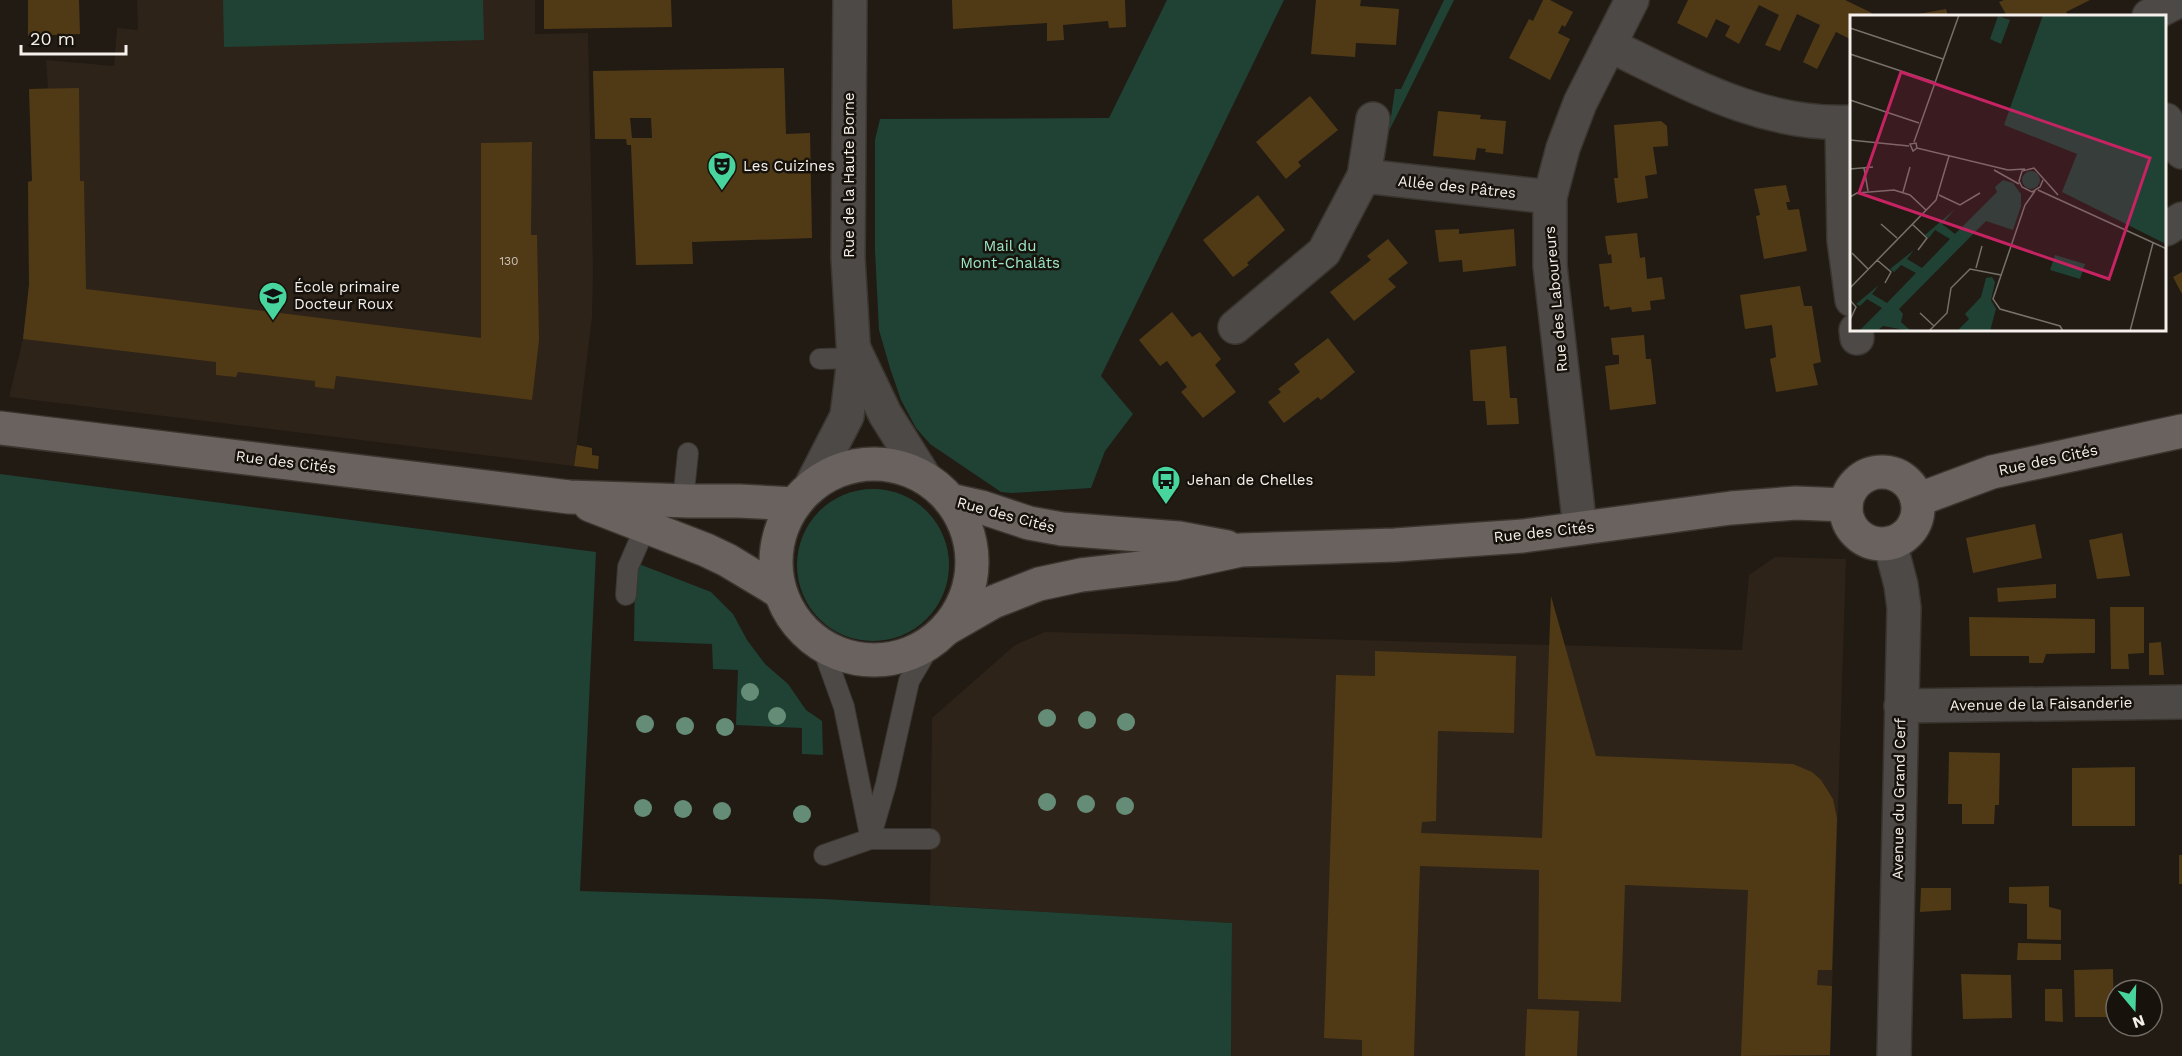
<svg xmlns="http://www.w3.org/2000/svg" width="2182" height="1056" font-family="'Work Sans',sans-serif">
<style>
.built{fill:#2e2318}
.green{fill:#1f4234}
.building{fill:#503a16;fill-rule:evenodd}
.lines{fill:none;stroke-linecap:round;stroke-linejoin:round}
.lane-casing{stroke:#3a352e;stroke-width:22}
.street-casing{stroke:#3a352e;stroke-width:36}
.secondary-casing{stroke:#3a352e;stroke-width:36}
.lane{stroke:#4d4946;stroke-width:20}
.street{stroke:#4d4946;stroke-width:33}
.secondary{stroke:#69625e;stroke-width:33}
.tree{fill:#648c76}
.labels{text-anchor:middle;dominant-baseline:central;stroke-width:5;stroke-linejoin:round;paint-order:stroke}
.number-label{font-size:12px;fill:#ccc2b6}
.poi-label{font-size:15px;fill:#f5f0eb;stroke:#18120c;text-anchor:start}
.street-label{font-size:15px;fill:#f5f0eb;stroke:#18120c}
.park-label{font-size:15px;fill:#9be8c6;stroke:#18120c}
.inset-road{fill:none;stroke:#76706a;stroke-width:1.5}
.view{fill:#c52362;fill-opacity:0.15;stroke:#c52362;stroke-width:3}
.inset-edge{fill:none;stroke:#f5f0eb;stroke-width:3}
</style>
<rect width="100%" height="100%" fill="#211b14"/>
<!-- built -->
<g class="built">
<polygon points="137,0 535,0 535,34 588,33 593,271 592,317 574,466 9,397 23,339 29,285 28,182 32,180 29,89 48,88 46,60 114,66 117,28 138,30"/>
<polygon points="1775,557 1846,559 1830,1056 1231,1056 1232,923 930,905 932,718 1015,645 1045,632 1742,650 1749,575"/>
</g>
<!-- green -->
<g class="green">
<polygon points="223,0 483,0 484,40 224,47"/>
<polygon points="1167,0 1284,0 1101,376 1133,414 1105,451 1091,488 1011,493 1001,492 930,444 916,428 901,400 890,368 879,330 875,250 875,140 880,119 1109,118"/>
<polygon points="1444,0 1454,0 1389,131 1395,89 1401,89"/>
<polygon points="0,474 596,552 580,891 824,899 1232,923 1231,1056 0,1056"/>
<circle cx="873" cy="565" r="76"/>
<polygon points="639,564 711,592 733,614 747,640 765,664 788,684 806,710 822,721 823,755 802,754 802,728 736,725 738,670 713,669 712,644 634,641 635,573"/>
</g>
<!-- building -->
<g class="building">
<polygon points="28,0 79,0 80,34 28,36"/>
<polygon points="544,0 671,0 672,27 544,29"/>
<polygon points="952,0 1125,0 1126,27 1109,28 1108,21 1063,25 1064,40 1047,41 1047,23 953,29"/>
<polygon points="1316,0 1361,0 1360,6 1399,9 1396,45 1356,43 1355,57 1311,54"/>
<polygon points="1543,0 1550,0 1573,12 1565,27 1562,25 1558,33 1570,39 1550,80 1509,58 1529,19 1533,21"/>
<polygon points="1688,0 1845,0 1872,13 1870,16 1852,16 1852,40 1836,32 1817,69 1803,62 1820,25 1797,14 1780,51 1765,45 1779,15 1759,5 1739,44 1725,36 1730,26 1716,19 1707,38 1677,23"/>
<polygon points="2004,0 2090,0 2066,12 2069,16 2007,16 1999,2"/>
<polygon points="1946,9 1948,16 1913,16 1913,15"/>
<path d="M784,68L786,134L810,133L812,238L692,242L693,264L636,265L631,145H627L626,139H595L593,71ZM630,118H651L652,138H632Z"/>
<polygon points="79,88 80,181 84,181 86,289 481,338 481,143 532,142 531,235 537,235 539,340 532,400 336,376 334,389 315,387 315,381 238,372 236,377 216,375 216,362 23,339 29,285 28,182 32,181 29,89"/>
<polygon points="1310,96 1338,130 1298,162 1301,166 1286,179 1256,142"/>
<polygon points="1438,111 1481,115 1480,119 1506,121 1503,154 1485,152 1486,149 1477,148 1475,160 1433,156"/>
<polygon points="1661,121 1667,126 1668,146 1653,147 1657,174 1645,176 1648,198 1617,203 1614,178 1618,178 1614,125"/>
<polygon points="1786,185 1790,202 1786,202 1788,210 1799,209 1807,251 1764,259 1756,216 1760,215 1754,189"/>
<polygon points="1258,195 1285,230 1247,263 1249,265 1233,277 1203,240"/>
<polygon points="1459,229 1459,234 1514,229 1516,266 1463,272 1462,260 1439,262 1435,230"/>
<polygon points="1637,233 1640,258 1645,257 1647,279 1662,277 1665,299 1650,301 1651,310 1632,312 1631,307 1610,310 1609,306 1604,307 1599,264 1612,263 1611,254 1608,255 1605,236"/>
<polygon points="1388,239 1408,263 1388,279 1396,287 1354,321 1330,292 1371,260 1367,256"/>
<polygon points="2182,272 2182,294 2173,277"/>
<polygon points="1800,286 1804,306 1812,306 1821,362 1813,364 1818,385 1776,392 1770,359 1776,357 1772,325 1745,329 1740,295"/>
<polygon points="1172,312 1192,337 1200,332 1221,359 1215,365 1236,392 1203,418 1181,392 1187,387 1167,361 1160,366 1139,340"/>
<polygon points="1644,335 1646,359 1651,359 1656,404 1610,410 1605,366 1619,364 1619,355 1613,355 1611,338"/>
<polygon points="1328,338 1355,372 1321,400 1318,397 1284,423 1268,402 1281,392 1278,389 1300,372 1294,364"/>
<polygon points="1506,346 1510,398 1517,398 1519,424 1487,425 1485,401 1473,401 1470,350"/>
<polygon points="577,445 592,448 592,455 599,456 598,469 574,466"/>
<polygon points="2035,524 2042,558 1973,573 1966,538"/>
<polygon points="2122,533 2130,576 2097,579 2089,540"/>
<polygon points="2056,584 2056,598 1998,602 1997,588"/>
<polygon points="1551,596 1596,756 1793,764 1812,772 1821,780 1833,799 1837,818 1832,970 1818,970 1817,985 1832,986 1830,1055 1741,1056 1748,890 1625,885 1621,1002 1538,999 1539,870 1420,866 1414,1056 1362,1056 1362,1040 1324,1038 1336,675 1375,676 1375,651 1516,656 1514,733 1438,731 1436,821 1422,822 1421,833 1542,838"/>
<polygon points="2110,607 2144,607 2144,653 2128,654 2129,669 2111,669"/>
<polygon points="1969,617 2095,619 2095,653 2046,654 2043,663 2029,663 2029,656 1970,656"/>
<polygon points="2161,642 2164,675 2149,675 2149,643"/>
<polygon points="1949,752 2000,753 1999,805 1995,805 1994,824 1962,824 1962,804 1948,804"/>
<polygon points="2135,767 2135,826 2072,826 2072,768"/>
<rect x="2179" y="855" width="3" height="29"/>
<polygon points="2049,886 2049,907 2061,910 2061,940 2027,939 2027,904 2009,903 2009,887"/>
<polygon points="1921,888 1951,888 1951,910 1920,912"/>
<polygon points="2018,943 2061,944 2061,960 2017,960"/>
<polygon points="2113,969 2114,1017 2075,1017 2074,970"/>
<polygon points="1961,974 2011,975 2012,1018 1963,1019"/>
<polygon points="2045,989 2062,989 2063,1022 2045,1021"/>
<polygon points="1527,1009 1579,1011 1577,1056 1525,1056"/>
</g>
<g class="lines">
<!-- lane casing -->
<g class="lane-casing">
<g id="lane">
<polyline points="820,359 854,358"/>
<polyline points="683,501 688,453"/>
<polyline points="626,595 628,567 645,528"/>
<polyline points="822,646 844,707 870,835"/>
<polyline points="870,839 886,784 909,681 932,642"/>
<polyline points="824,855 870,839 930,839"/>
</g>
</g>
<!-- street casing -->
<g class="street-casing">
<g id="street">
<polyline points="2149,16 2180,0"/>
<path d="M1609,45C1686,82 1763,127 1852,122"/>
<polyline points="2166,120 2182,152"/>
<polyline points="1842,123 1844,240 1852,300"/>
<polyline points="1364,176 1373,119"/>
<polyline points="2166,229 2182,219"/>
<polyline points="1235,327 1324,252 1364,176 1550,197"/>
<polyline points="1856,330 1857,338"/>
<polyline points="855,351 885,414 925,478"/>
<polyline points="810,488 847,416 854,358 848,258 850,0"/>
<polyline points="1580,528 1550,266 1550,197 1563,148 1580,103 1632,0"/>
<polyline points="1890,543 1901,585 1904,608 1894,1056"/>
<polyline points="1901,706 2182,702"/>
</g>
</g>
<!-- secondary casing -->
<g class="secondary-casing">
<g id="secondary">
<polyline points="0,428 569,497 689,501 739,501 795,504"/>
<circle cx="874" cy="562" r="98"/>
<circle cx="1882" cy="508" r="36"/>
<polyline points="950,500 981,507 1029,523 1062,529 1179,538 1227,547"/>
<polyline points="1917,500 1992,472 2182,431"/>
<polyline points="590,505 706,550 727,560 780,592"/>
<polyline points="946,629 993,602 1039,584 1081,575 1175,564 1241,550 1395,545 1523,536 1731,508 1796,503 1846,505"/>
</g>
</g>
<!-- lane -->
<use href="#lane" class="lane"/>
<!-- street -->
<use href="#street" class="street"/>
<!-- secondary -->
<use href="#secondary" class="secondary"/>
</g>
<!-- trees -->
<g class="tree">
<circle cx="750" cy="692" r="9"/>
<circle cx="777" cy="716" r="9"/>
<circle cx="1047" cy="718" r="9"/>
<circle cx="1087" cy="720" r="9"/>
<circle cx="1126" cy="722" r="9"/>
<circle cx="645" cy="724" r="9"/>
<circle cx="685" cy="726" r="9"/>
<circle cx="725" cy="727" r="9"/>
<circle cx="1047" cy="802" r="9"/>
<circle cx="1086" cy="804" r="9"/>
<circle cx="1125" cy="806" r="9"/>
<circle cx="643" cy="808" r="9"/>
<circle cx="683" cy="809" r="9"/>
<circle cx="722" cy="811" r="9"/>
<circle cx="802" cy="814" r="9"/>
</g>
<!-- icons -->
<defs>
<g id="theatre-pin" transform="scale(1.5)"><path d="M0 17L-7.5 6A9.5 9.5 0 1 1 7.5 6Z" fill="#48d49d" stroke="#18120c"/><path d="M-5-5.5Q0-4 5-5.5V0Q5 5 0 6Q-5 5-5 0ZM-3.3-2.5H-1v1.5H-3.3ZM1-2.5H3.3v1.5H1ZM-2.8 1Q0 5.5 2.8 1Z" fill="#111"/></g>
<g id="school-pin" transform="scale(1.5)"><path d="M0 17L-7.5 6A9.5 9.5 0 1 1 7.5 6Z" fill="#48d49d" stroke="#18120c"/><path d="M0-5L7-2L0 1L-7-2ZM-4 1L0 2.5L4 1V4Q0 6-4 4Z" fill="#111"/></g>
<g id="bus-pin" transform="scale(1.5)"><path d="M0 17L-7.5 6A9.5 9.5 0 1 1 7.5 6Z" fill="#48d49d" stroke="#18120c"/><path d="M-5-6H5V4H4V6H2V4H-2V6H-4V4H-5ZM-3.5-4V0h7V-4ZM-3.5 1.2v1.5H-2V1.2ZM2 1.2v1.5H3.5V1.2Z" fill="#111"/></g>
</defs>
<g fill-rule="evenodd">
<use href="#theatre-pin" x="722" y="166"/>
<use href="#school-pin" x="273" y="296"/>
<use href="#bus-pin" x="1166" y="480"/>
</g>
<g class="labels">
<!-- number labels -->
<g class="number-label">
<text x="509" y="261">130</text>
</g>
<!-- poi labels -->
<g class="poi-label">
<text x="743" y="166">Les Cuizines</text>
<text x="294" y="287">École primaire<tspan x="294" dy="17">Docteur Roux</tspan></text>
<text x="1187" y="480">Jehan de Chelles</text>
</g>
<!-- street labels -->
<g class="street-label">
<text transform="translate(849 175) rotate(-90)">Rue de la Haute Borne</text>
<text transform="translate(1457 187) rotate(6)">Allée des Pâtres</text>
<text transform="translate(1556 299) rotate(-95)">Rue des Laboureurs</text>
<text transform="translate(2048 460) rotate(-12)">Rue des Cités</text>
<text transform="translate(286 462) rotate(7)">Rue des Cités</text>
<text transform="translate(1006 515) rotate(15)">Rue des Cités</text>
<text transform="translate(1544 532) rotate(-6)">Rue des Cités</text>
<text transform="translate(2041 704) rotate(-1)">Avenue de la Faisanderie</text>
<text transform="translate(1899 799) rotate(-89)">Avenue du Grand Cerf</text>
</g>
<!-- park labels -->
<g class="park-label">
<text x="1010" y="246">Mail du<tspan x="1010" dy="17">Mont-Chalâts</tspan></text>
</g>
</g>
<!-- overview -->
<g transform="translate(1850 15)">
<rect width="316" height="316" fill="#211b14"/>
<path d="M193,0H316V229L212,177L227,139L154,110ZM148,1L160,5L151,29L140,24ZM172 165a9 9 0 1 1 18 0a9 9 0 1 1-18 0ZM153,165L163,168L171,179V191L163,215L136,206L49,294L53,299L51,307L61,316L33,311L27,316H9L32,293L17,284L10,291L6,289L29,270L22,279L37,288L66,258L51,250L44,257L40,254L64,235L57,244L72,253L100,224L85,215L79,223L75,220L105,194L92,209L105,219L147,177L145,172ZM205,240L235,249L230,264L200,255ZM142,262L145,267L141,285L146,294L140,316H112L109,314L119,304L115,299L131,282L136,263Z" fill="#1f4234"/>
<path class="inset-road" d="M0,13L93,44M0,39L84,67M0,85L69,108M0,125L59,131M64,127L109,0M67,133L66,128L60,129L63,136L67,133L158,155L175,154M14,153L18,176M0,154L23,152M144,155L169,169M193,165L190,172L182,177L172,172L169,166L172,156L184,153L208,180M188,175L317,234M185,176L175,190L143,284L150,294L210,311L213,316M53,177L60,152M89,180L110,190L130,178M0,182L7,178L44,175L60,180L76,195M31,209L47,223M62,209L77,223L68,235M2,238L18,254M27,245L41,257L35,268M126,253L132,231M0,273L86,185L99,141M0,285L6,292L0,305M70,298L84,311M79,316L97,298L101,273L120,254L151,260M280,316L303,228"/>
<path class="view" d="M51,57L300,143L259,264L9,178Z"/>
<rect width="316" height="316" class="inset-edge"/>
</g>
<!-- north arrow -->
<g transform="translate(2134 1008) rotate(161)"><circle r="28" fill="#18120c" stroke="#706b65" stroke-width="1.5"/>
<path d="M0-4.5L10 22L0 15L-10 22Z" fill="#48d49d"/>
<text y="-9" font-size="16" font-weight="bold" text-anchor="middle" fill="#f5f0eb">N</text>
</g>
<!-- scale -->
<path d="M21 45v9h105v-9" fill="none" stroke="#f5f0eb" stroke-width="3"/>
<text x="30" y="45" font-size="18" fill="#f5f0eb" stroke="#18120c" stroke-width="4.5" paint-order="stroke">20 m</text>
</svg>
